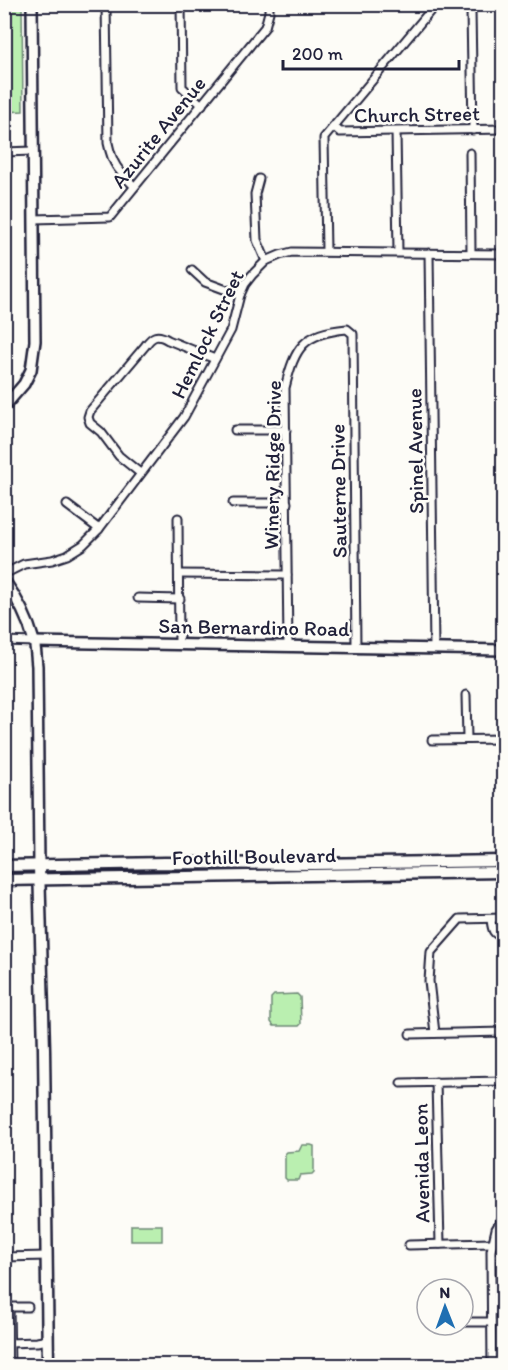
<svg xmlns="http://www.w3.org/2000/svg" width="508" height="1370" font-family="Itim,sans-serif">
<style>
.green{fill:#baefb0;stroke:#6e8876;stroke-width:1.5}
.lines{fill:none;stroke-linecap:round;stroke-linejoin:round}
.street-casing{stroke:#22223b;stroke-width:11}
.secondary-casing{stroke:#22223b;stroke-width:14}
.primary-casing{stroke:#22223b;stroke-width:15}
.street{stroke:#fdfcf7;stroke-width:7}
.secondary{stroke:#fdfcf7;stroke-width:9}
.primary{stroke:#fdfcf7;stroke-width:10}
.labels{text-anchor:middle;dominant-baseline:central;stroke-width:5;stroke-linejoin:round;paint-order:stroke}
.street-label{font-size:21px;fill:#22223b;stroke:#fdfcf7}
</style>
<rect width="100%" height="100%" fill="#fdfcf7"/>
<filter id="ink" filterUnits="userSpaceOnUse"><feTurbulence type="fractalNoise" baseFrequency=".0167" numOctaves="2"/><feDisplacementMap in="SourceGraphic" scale="12" xChannelSelector="R" yChannelSelector="G"/><feConvolveMatrix kernelMatrix="1 2 1 2 8 2 1 2 1" color-interpolation-filters="sRGB"/></filter>
<g filter="url(#ink)">
<!-- green -->
<g class="green">
<polygon points="4,5 22,5 23,111 5,112"/>
<polygon points="297,994 300,997 301,1024 299,1026 274,1026 271,1022 271,998 274,995"/>
<polygon points="302,1145 311,1145 314,1146 314,1172 312,1174 300,1175 298,1180 287,1180 285,1178 285,1154 287,1152 299,1151"/>
<rect x="131" y="1225" width="31" height="16"/>
</g>
<g class="lines">
<!-- street casing -->
<g class="street-casing">
<g id="street">
<path d="M106,4L108,143C113,166 118,170 134,186"/>
<polyline points="181,4 182,87 202,105"/>
<polyline points="468,4 471,11 473,130"/>
<polyline points="333,126 340,132 504,129"/>
<polyline points="396,132 398,252"/>
<polyline points="4,152 33,151"/>
<polyline points="470,153 471,253"/>
<polyline points="259,179 255,194 257,240 266,261"/>
<polyline points="34,219 110,217 265,27 269,12 269,4"/>
<polyline points="326,251 324,138 436,4"/>
<polyline points="429,253 434,649"/>
<polyline points="192,270 205,282 240,295"/>
<polyline points="235,430 286,430"/>
<path d="M140,473L119,456L101,432L90,423L88,417L90,411L145,346C152,336 157,333 168,340L215,359"/>
<polyline points="233,503 287,503"/>
<polyline points="67,505 99,529"/>
<polyline points="178,518 179,644"/>
<polyline points="4,574 24,564 52,560 67,555 83,545 99,529 184,417 231,330 240,295 245,284 252,275 266,261 280,255 292,252 504,254"/>
<polyline points="179,574 287,575"/>
<polyline points="138,598 180,599"/>
<polyline points="4,641 34,642"/>
<path d="M288,646L285,388C295,347 303,333 347,329L353,334L356,647"/>
<polyline points="466,695 467,739"/>
<polyline points="432,740 504,739"/>
<path d="M491,919C492,928 492,936 504,936"/>
<polyline points="435,1033 429,981 431,952 460,919 504,918"/>
<polyline points="410,1034 504,1032"/>
<polyline points="436,1082 440,1244"/>
<polyline points="401,1083 504,1081"/>
<polyline points="409,1245 492,1243"/>
<polyline points="4,1257 47,1256"/>
<polyline points="463,1322 492,1322"/>
<polyline points="9,1343 37,1342 48,1340"/>
<polyline points="10,1366 9,1307 28,1307"/>
<polyline points="492,1366 491,1251 496,1229 504,1216"/>
</g>
</g>
<!-- secondary casing -->
<g class="secondary-casing">
<g id="secondary">
<polyline points="4,407 24,384 31,370 35,341 32,4"/>
<path d="M4,580C17,598 28,619 34,641C36,649 36,658 37,666L39,866"/>
<polyline points="34,642 504,650"/>
</g>
</g>
<!-- primary casing -->
<g class="primary-casing">
<g id="primary">
<polyline points="4,866 165,863 314,864 504,861"/>
<polyline points="39,866 44,1049 48,1366"/>
<polyline points="4,880 504,872"/>
</g>
</g>
<!-- street -->
<use href="#street" class="street"/>
<!-- secondary -->
<use href="#secondary" class="secondary"/>
<!-- primary -->
<use href="#primary" class="primary"/>
</g>
</g>
<g class="labels">
<!-- street labels -->
<g class="street-label">
<text transform="translate(417 114) rotate(-1)">Church Street</text>
<text transform="translate(158 132) rotate(-51)">Azurite Avenue</text>
<text transform="translate(207 334) rotate(-64)">Hemlock Street</text>
<text transform="translate(415 451) rotate(-91)">Spinel Avenue</text>
<text transform="translate(272 465) rotate(-89)">Winery Ridge Drive</text>
<text transform="translate(338 491) rotate(-91)">Sauterne Drive</text>
<text transform="translate(254 627) rotate(1)">San Bernardino Road</text>
<text transform="translate(254 856) rotate(-1)">Foothill Boulevard</text>
<text transform="translate(421 1163) rotate(-91)">Avenida Leon</text>
</g>
</g>
<!-- margin -->
<rect width="508" height="1370" fill="none" stroke="#fdfcf7" stroke-width="24"/>
<rect x="12" y="12" width="484" height="1346" fill="none" stroke="#22223b" stroke-width="2" filter="url(#ink)"/>
<!-- north arrow -->
<g transform="translate(445 1307) rotate(359)"><circle r="28" fill="#fdfcf7" stroke="#a5a5ac" stroke-width="1.5"/>
<path d="M0-4.5L10 22L0 15L-10 22Z" fill="#1f6fb2"/>
<text y="-9" font-size="16" font-weight="bold" text-anchor="middle" fill="#22223b">N</text>
</g>
<!-- scale -->
<path d="M283 60v9h176v-9" fill="none" stroke="#22223b" stroke-width="3"/>
<text x="292" y="60" font-size="18" fill="#22223b" stroke="#fdfcf7" stroke-width="4.5" paint-order="stroke">200 m</text>
</svg>
